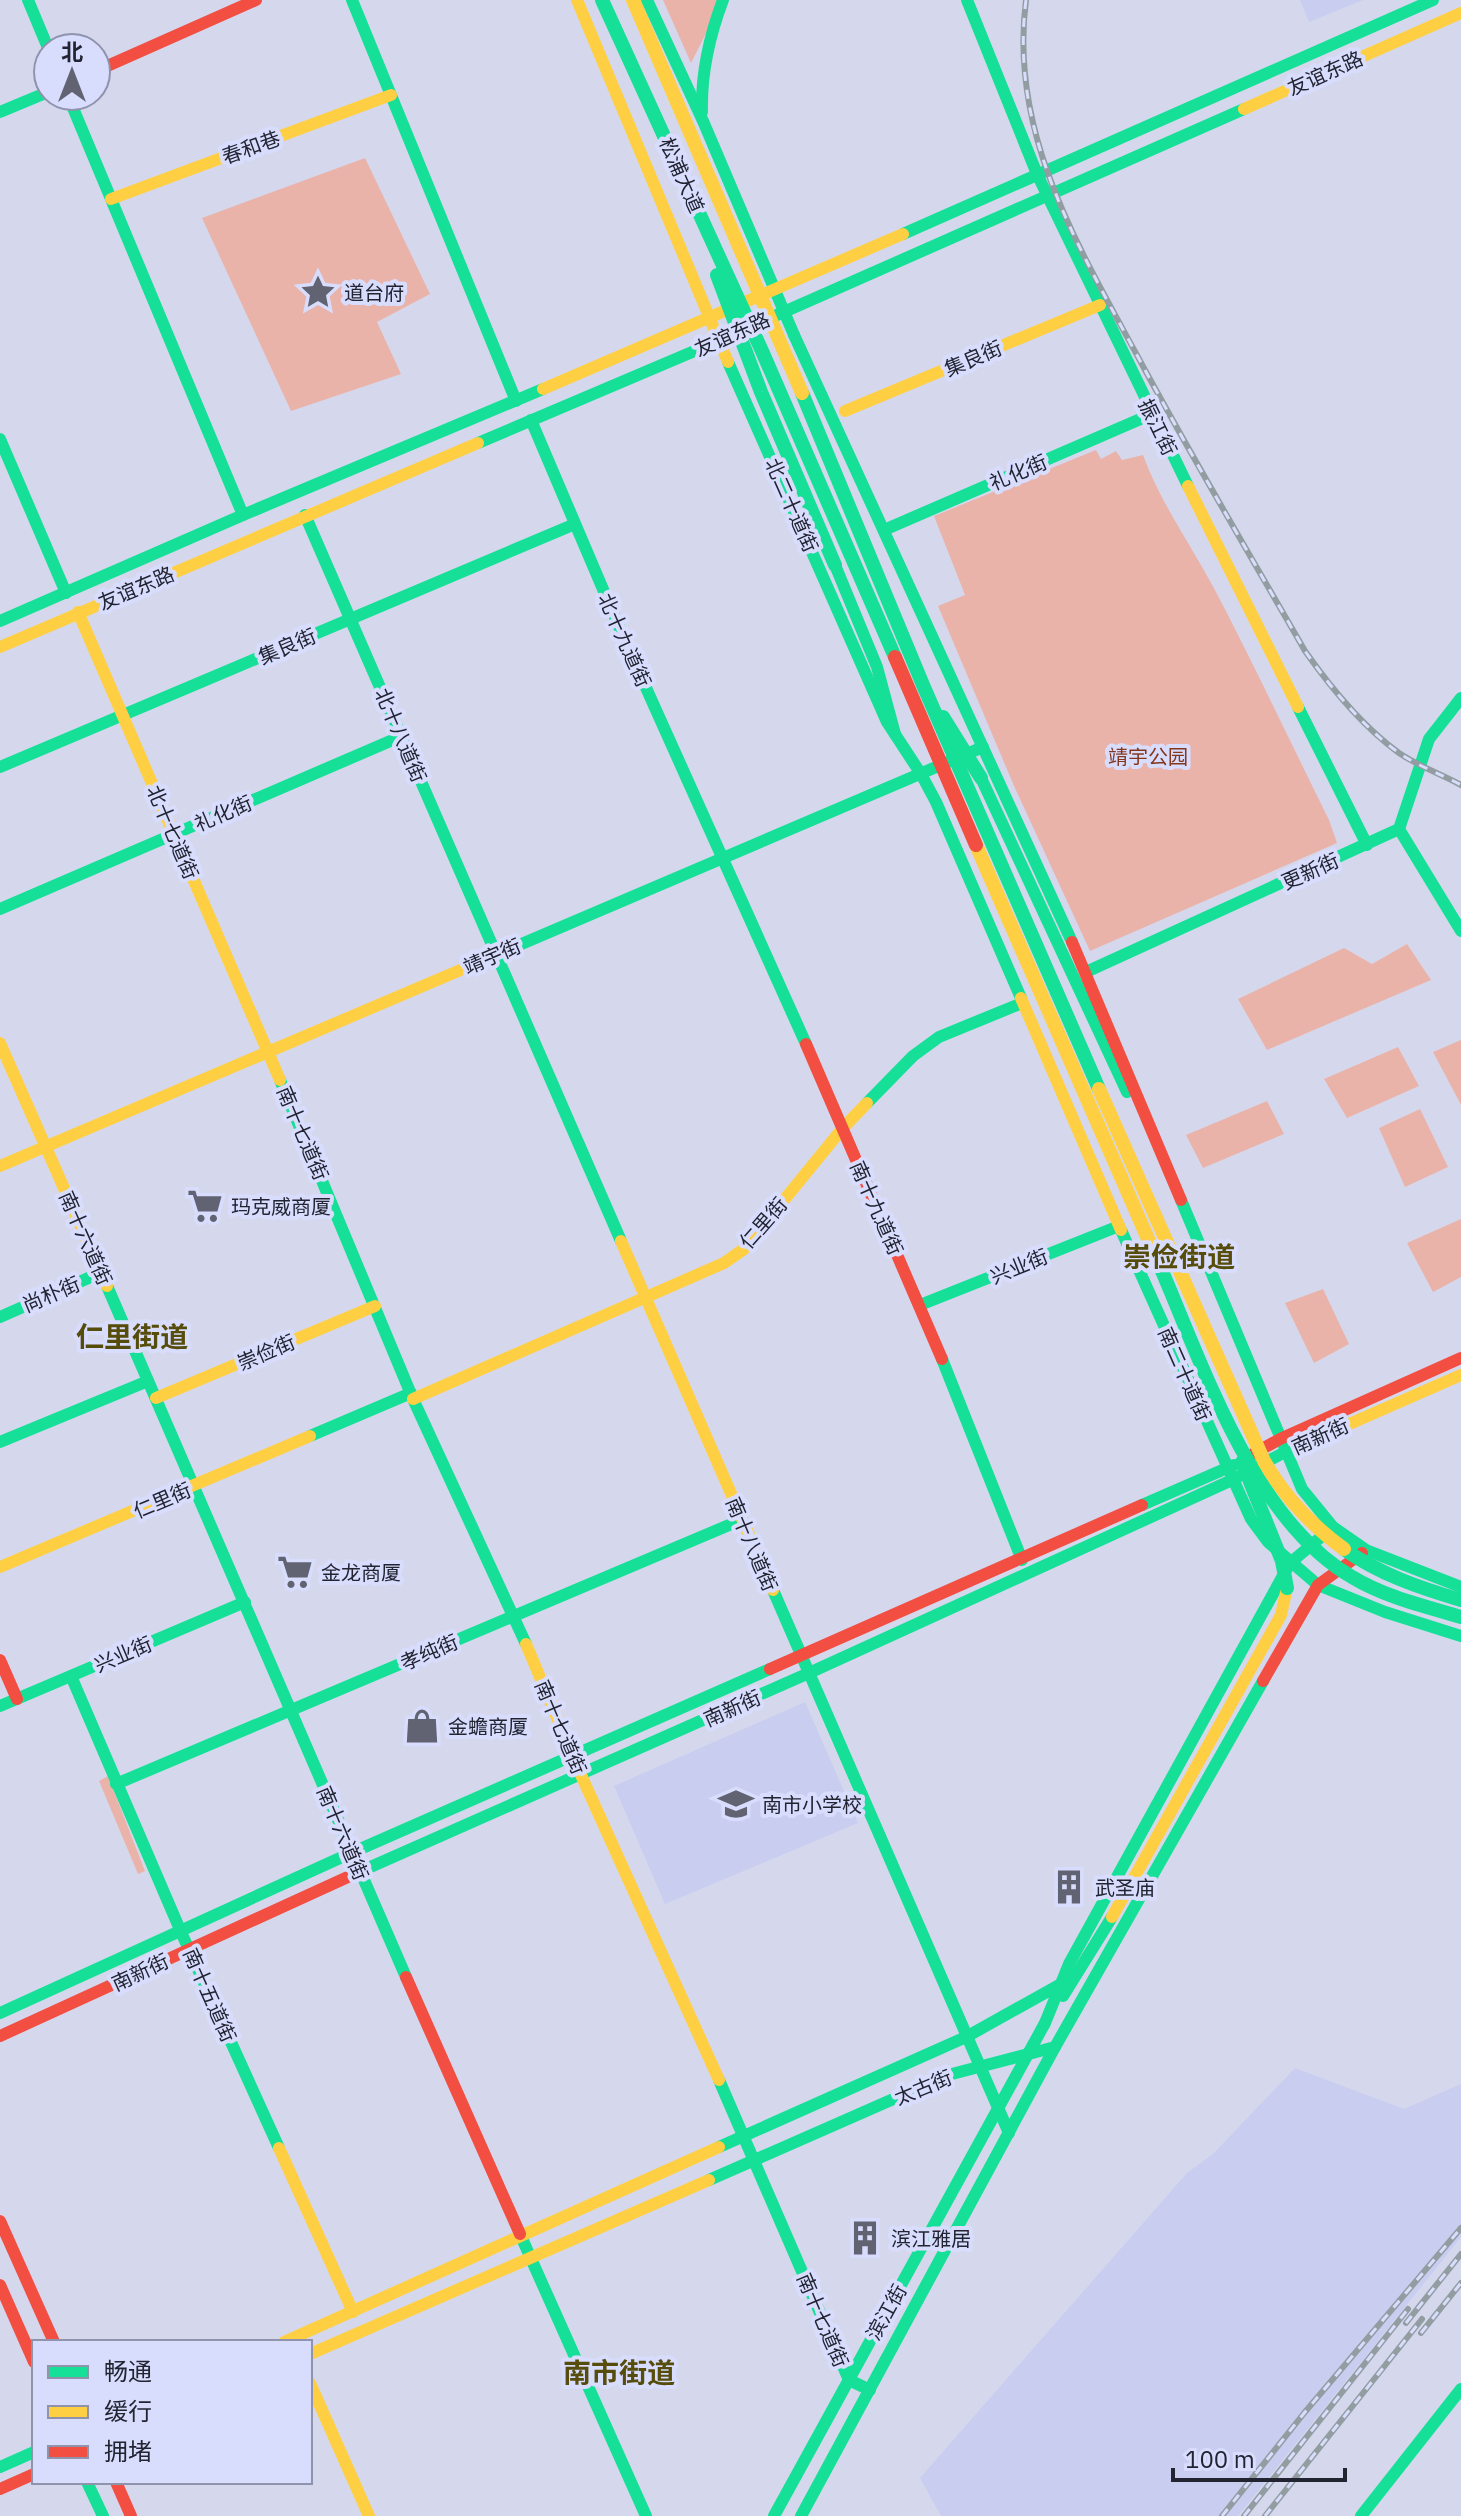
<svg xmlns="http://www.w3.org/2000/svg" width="1461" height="2516" font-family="'IBM Plex Sans','Noto Sans SC',sans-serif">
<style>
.built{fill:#c9cdf0}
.green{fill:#eab3a9}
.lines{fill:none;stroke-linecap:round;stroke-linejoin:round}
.fast{stroke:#16e098;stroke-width:12}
.slow{stroke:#ffcf43;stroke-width:12}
.jam{stroke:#f24e42;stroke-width:12}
.rail-casing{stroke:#929da2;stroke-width:6}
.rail{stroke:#d9ddfd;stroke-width:3;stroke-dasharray:9;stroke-linecap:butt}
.fast-bridge{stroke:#16e098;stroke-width:14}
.slow-bridge{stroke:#ffcf43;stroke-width:14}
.jam-bridge{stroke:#f24e42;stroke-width:14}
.labels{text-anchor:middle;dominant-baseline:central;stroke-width:8;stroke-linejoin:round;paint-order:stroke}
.street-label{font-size:20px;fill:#222432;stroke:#d9ddfd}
.poi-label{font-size:20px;fill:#222432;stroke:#d9ddfd;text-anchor:start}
.park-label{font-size:20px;fill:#83381d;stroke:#d9ddfd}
.district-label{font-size:28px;font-weight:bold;fill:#564c0b;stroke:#d9ddfd}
</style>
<rect width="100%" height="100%" fill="#d5d8ed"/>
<!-- built -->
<g class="built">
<polygon points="1300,0 1363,0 1309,22"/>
<polygon points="805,1702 858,1823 665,1904 614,1786"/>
<polygon points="1295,2068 1404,2109 1461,2084 1461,2237 1238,2516 941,2516 920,2478 1187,2173 1213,2154"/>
</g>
<!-- green -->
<g class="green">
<polygon points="663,0 723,0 691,63"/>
<polygon points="365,158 430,294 377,322 401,374 291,411 202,218"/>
<path d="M1096,450L1101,459L1116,451L1122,460L1143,455C1160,502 1191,545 1215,590C1254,665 1291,743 1329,820L1337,843L1090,951L1014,786L938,606L965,595L934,516Z"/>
<polygon points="1407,944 1431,980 1267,1050 1238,999 1344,948 1372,964"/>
<polygon points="1461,1040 1461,1105 1433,1052"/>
<polygon points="1398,1047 1419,1086 1347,1118 1324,1079"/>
<polygon points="1267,1101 1284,1134 1203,1168 1186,1135"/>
<polygon points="1420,1109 1448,1167 1405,1187 1379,1128"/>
<polygon points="1461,1219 1461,1277 1433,1292 1407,1243"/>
<polygon points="1323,1289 1349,1344 1314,1363 1285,1303"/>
<polygon points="108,1776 145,1871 138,1874 99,1781"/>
</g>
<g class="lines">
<!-- fast -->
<g class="fast">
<polyline points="28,0 48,48"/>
<polyline points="352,0 516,401"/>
<polyline points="647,0 703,121 794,335"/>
<polyline points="967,0 1037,174 1188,486"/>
<polyline points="68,96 243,515"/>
<polyline points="0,112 48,92"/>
<path d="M702,112C701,73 709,37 723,0"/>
<polyline points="903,234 1433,0"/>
<polyline points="794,335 1072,942"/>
<polyline points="728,362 887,722 921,774 936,802 1021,998"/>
<polyline points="531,420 625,641 806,1044"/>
<polyline points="0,439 66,593"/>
<polyline points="478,443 718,341 1244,109"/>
<polyline points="305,515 621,1241"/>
<polyline points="884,530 1152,414"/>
<polyline points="835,565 877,667 895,734"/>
<polyline points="0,621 243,515 543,389"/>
<polyline points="1298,707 1367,845"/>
<polyline points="0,767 575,524"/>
<polyline points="981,778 1127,1092"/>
<polyline points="1399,829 1461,931"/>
<polyline points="0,909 402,736"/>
<polyline points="491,957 983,747"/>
<polyline points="1086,972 1399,829 1429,739 1461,698"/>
<polyline points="280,1080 413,1399 526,1644"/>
<polyline points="867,1103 913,1056 939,1037 1022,1003"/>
<polyline points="1181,1200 1302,1489 1333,1527 1366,1550 1461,1587"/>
<polyline points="1121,1230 1251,1519 1268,1542 1318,1585 1385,1612 1461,1636"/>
<polyline points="107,1286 406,1977"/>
<polyline points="920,1305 1119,1226"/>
<polyline points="0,1317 102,1272"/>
<polyline points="942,1359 1022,1560"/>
<polyline points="310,1436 411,1393"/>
<polyline points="0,1442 148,1381"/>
<polyline points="1142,1505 1234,1465"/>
<polyline points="773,1590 1009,2133"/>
<polyline points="71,1676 181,1932 279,2148"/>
<polyline points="0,1706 245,1602"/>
<polyline points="116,1784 741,1520"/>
<polyline points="350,1876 809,1673 1232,1480 1285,1452 1322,1436"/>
<polyline points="1063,1996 1112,1917"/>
<polyline points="0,2013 351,1853 770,1669"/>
<polyline points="719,2080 849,2380 870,2390"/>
<polyline points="719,2147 966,2037 1061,1984"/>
<polyline points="709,2180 948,2075 1055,2047"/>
<polyline points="520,2234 646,2516"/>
<polyline points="0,2467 34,2452"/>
<polyline points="87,2482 103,2516"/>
<polyline points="774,2516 1045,2023 1069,1964 1290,1563 1333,1527"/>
<polyline points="801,2516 1055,2047 1263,1681"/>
<polyline points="1361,2516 1461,2389"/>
</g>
<!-- slow -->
<g class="slow">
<polyline points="577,0 728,362"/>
<polyline points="1244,109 1461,13"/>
<polyline points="111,199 391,95"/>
<polyline points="543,389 903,234"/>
<polyline points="845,411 1100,305"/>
<polyline points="1188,486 1298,707"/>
<polyline points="78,612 280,1080"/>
<polyline points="0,647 478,443"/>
<polyline points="1021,998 1121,1230"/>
<polyline points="0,1043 107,1286"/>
<polyline points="0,1166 491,957"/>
<polyline points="621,1241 773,1590"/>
<polyline points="156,1398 375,1306"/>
<polyline points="413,1399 724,1263 744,1249 842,1129 867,1103"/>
<polyline points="1322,1436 1461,1375"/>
<polyline points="0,1567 310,1436"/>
<polyline points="526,1644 581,1775 719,2080"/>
<polyline points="1112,1917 1281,1615 1287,1588"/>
<polyline points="279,2148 353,2312"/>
<polyline points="284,2342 719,2147"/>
<polyline points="310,2354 709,2180"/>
<polyline points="310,2383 369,2516"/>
</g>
<!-- jam -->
<g class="jam">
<polyline points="96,71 256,0"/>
<polyline points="1072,942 1181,1200"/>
<polyline points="806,1044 942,1359"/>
<polyline points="1253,1454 1280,1439 1461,1358"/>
<polyline points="0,1660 17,1699"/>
<polyline points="770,1669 1142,1505"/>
<polyline points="1263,1681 1318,1585 1362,1553"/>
<polyline points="406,1977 520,2234"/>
<polyline points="0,2036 350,1876"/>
<polyline points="0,2221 54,2342"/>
<polyline points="0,2285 34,2362"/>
<polyline points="116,2482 131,2516"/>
<polyline points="0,2489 34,2474"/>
</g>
<!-- rail casing -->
<g class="rail-casing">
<g id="rail">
<path d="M1026,0C1008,138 1083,254 1145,370C1196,464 1251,557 1305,651C1331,688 1362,726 1399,753C1418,766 1441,774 1461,785"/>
<polyline points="1406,2323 1461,2254"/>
<polyline points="1421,2333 1461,2283"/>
<polyline points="1222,2516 1305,2412 1461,2228"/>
<polyline points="1244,2516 1408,2309"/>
<polyline points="1265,2516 1422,2319"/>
</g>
</g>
<!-- rail -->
<use href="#rail" class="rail"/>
<!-- fast-bridge -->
<g class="fast-bridge">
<polyline points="602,0 762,351 895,657"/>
<polyline points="717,275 761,392 835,565"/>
<polyline points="802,393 923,685 1099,1089"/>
<polyline points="943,717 981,778"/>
<path d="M1159,1264C1203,1365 1253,1520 1352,1577C1385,1597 1424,1606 1461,1617"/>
<polyline points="1242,1462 1282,1561 1287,1588"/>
<path d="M1344,1549C1379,1574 1420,1588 1461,1600"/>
</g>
<!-- slow-bridge -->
<g class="slow-bridge">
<polyline points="633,0 802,393"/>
<polyline points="976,845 1159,1264"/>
<path d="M1099,1089L1264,1461C1284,1496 1311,1525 1344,1549"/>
</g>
<!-- jam-bridge -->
<polyline class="jam-bridge" points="895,657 976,845"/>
</g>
<!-- icons -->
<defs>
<g id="sight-bare" transform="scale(2.76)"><path d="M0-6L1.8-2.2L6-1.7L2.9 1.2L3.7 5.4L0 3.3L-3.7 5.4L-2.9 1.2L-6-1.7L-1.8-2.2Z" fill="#616373" stroke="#d9ddfd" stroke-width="2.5" paint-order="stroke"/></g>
<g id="supermarket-bare" transform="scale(2.76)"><path d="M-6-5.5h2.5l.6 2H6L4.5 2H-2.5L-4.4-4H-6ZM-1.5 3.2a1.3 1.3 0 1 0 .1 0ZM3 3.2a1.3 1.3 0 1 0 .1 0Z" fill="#616373" stroke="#d9ddfd" stroke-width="2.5" paint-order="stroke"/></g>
<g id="shop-bare" transform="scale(2.76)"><path d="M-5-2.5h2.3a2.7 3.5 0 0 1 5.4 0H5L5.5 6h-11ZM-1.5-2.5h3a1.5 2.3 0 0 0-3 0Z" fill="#616373" stroke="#d9ddfd" stroke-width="2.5" paint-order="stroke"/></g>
<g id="school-bare" transform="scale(2.76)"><path d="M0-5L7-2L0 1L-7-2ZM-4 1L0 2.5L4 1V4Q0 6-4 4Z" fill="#616373" stroke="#d9ddfd" stroke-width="2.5" paint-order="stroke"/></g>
<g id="building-bare" transform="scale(2.76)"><path d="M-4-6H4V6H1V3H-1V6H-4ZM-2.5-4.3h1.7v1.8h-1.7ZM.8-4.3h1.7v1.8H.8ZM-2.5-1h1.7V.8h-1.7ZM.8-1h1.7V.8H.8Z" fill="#616373" stroke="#d9ddfd" stroke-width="2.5" paint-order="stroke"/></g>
</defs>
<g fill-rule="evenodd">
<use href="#sight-bare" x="318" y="292"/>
<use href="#supermarket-bare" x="205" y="1206"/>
<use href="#supermarket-bare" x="295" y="1572"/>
<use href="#shop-bare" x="422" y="1726"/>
<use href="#school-bare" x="736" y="1804"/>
<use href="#building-bare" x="1069" y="1887"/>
<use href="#building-bare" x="865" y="2238"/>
</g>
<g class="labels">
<!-- street labels -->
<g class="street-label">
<text transform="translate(1325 73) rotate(-24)">友谊东路</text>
<text transform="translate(251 147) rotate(-20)">春和巷</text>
<text transform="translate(682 175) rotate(66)">松浦大道</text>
<text transform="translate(732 334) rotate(-24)">友谊东路</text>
<text transform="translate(973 358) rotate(-23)">集良街</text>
<text transform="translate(1158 427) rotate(64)">振江街</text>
<text transform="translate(1018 472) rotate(-23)">礼化街</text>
<text transform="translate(792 505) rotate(66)">北二十道街</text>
<text transform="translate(136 588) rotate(-23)">友谊东路</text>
<text transform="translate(625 640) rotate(66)">北十九道街</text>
<text transform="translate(287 646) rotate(-23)">集良街</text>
<text transform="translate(401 735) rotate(67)">北十八道街</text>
<text transform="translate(223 813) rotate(-23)">礼化街</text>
<text transform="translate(173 832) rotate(67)">北十七道街</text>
<text transform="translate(1310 871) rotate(-24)">更新街</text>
<text transform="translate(492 956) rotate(-23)">靖宇街</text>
<text transform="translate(303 1133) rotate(67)">南十七道街</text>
<text transform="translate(877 1208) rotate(66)">南十九道街</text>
<text transform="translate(763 1223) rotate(-49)">仁里街</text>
<text transform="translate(86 1238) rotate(66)">南十六道街</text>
<text transform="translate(1019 1266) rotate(-22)">兴业街</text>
<text transform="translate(51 1294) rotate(-23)">尚朴街</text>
<text transform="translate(266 1352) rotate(-23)">崇俭街</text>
<text transform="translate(1185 1374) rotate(66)">南二十道街</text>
<text transform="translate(1320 1436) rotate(-24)">南新街</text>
<text transform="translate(162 1500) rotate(-23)">仁里街</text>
<text transform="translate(752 1544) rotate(67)">南十八道街</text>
<text transform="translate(429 1652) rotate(-23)">孝纯街</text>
<text transform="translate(123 1654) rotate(-23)">兴业街</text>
<text transform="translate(732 1708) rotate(-24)">南新街</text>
<text transform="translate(561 1727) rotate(67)">南十七道街</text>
<text transform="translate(343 1833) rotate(67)">南十六道街</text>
<text transform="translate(140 1972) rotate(-25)">南新街</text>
<text transform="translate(210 1995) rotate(66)">南十五道街</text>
<text transform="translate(923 2087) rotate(-22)">太古街</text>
<text transform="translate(886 2312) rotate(-61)">滨江街</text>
<text transform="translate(823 2320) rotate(67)">南十七道街</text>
</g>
<!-- poi labels -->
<g class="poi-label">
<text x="344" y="292">道台府</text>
<text x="231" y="1206">玛克威商厦</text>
<text x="321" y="1572">金龙商厦</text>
<text x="448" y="1726">金蟾商厦</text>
<text x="762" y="1804">南市小学校</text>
<text x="1095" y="1887">武圣庙</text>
<text x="891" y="2238">滨江雅居</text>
</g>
<!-- park labels -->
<g class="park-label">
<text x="1148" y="756">靖宇公园</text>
</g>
<!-- district labels -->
<g class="district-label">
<text x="1179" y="1256">崇俭街道</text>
<text x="132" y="1336">仁里街道</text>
<text x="619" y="2372">南市街道</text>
</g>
</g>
<!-- legend -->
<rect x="32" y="2340" width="280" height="144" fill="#d9ddfd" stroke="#9093ac" stroke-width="2"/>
<rect x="48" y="2366" width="40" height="12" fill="#16e098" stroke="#9093ac" stroke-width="2"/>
<text x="104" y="2380" font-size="24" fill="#222432">畅通</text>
<rect x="48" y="2406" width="40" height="12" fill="#ffcf43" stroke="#9093ac" stroke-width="2"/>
<text x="104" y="2420" font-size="24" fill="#222432">缓行</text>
<rect x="48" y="2446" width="40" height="12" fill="#f24e42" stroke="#9093ac" stroke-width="2"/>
<text x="104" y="2460" font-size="24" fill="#222432">拥堵</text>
<!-- north arrow -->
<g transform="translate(72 72)"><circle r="38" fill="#d9ddfd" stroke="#9093ac" stroke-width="2"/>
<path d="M0-6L14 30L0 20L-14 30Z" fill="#616373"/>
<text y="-12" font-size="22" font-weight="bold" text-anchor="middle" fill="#222432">北</text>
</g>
<!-- scale -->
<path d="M1173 2468v12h172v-12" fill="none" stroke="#222432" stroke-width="4"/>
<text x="1185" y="2468" font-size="24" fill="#222432" stroke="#d9ddfd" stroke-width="6" paint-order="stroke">100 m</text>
</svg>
